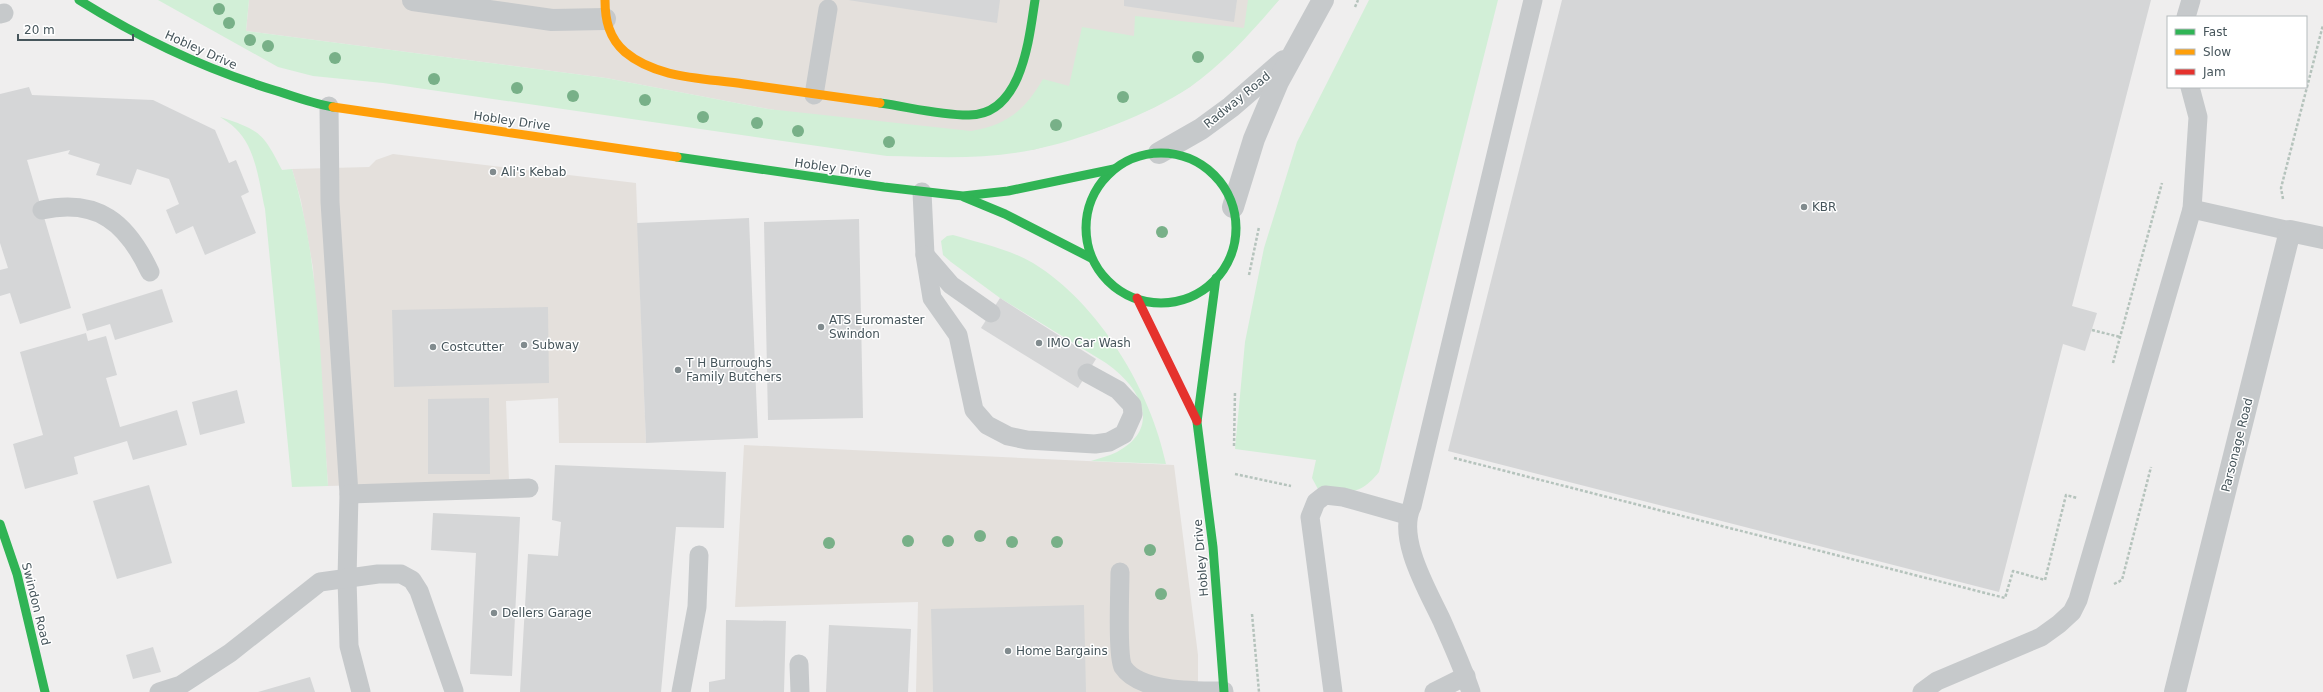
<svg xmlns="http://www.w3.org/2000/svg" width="2323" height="692" font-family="'DejaVu Sans',sans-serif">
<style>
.commercial{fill:#e4e0dc}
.grass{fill:#d2efd7}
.building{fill:#d5d6d7}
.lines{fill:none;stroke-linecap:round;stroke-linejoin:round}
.path{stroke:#b5c3bc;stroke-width:2.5;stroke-dasharray:3 2;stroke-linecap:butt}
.lane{stroke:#c6c9cb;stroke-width:19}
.street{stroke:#c6c9cb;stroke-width:22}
.fast{stroke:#30b455;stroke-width:9}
.slow{stroke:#ff9f0a;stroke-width:9}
.jam{stroke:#e5322d;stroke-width:9}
.tree{fill:#78b088}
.poi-dot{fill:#818b8e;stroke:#fff;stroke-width:1.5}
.labels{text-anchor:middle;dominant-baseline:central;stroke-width:3;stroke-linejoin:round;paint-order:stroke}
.street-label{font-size:12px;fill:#46555b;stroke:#fff}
.poi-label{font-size:12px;fill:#46555b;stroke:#fff;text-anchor:start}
</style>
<rect width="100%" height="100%" fill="#efeeee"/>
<!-- commercial -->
<g class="commercial">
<polygon points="249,0 1279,0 1225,57 1190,87 1153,108 1101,130 1033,150 768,109 606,78 246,31"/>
<polygon points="393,154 636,183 646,443 559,443 558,398 506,401 509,481 328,486 313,268 301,201 292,169 369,167 376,160"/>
<polygon points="744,445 1174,465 1198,655 1198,692 916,692 918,602 735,607"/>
</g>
<!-- grass -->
<g class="grass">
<path d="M158,0H249L246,31L606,78L768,109L971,131C1007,125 1025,110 1043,79L1069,86L1082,27L1134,36L1135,16L1244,28L1248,0H1279C1253,31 1223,64 1190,87C1151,114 1078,141 1032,150C984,160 935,157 887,156L383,83L313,76L278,67Z"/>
<path d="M1369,0H1498L1379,472C1361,495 1347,494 1319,491L1312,478L1316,460L1235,449L1245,342L1264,248L1297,142Z"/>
<path d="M220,117C260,130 263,133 282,170L292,169C322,268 321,383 328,486L292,487L265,209C259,183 256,147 235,128C231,124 225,120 220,117Z"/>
<path d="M953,235C980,243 1009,249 1033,263C1099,303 1151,391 1166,464L1091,461C1099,458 1109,456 1117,452C1164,427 1139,386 1106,363L1000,298L951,262L943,255L941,241L947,236Z"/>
</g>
<!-- building -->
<g class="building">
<polygon points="848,0 1000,0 997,23"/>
<polygon points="1124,0 1237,0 1234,22 1124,6"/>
<polygon points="1562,0 2151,0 2072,306 2097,313 2085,351 2063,344 1999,592 1448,451"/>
<polygon points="29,87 32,95 153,100 215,130 229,163 236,160 249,192 241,196 256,233 205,255 193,226 176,234 166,210 179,204 169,179 137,169 131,185 96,175 100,164 68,154 70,150 27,160 71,308 20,324 10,293 0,296 0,270 8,268 0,243 0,94"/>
<polygon points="749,218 758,438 646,443 637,223"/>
<polygon points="859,219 863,418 768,420 764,222"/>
<polygon points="162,289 173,322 115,340 110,324 87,331 82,314"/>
<polygon points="1000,298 1096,359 1078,388 981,328"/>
<polygon points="548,307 549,383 394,387 392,310"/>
<polygon points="86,333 88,341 106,336 117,375 106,378 120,427 177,410 187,445 133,460 127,441 74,457 78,474 25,489 13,444 43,435 20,352"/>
<polygon points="237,390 245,423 200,435 192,402"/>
<polygon points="489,398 490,474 428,474 428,399"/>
<polygon points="555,465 726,472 724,528 676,527 661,692 520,692 528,554 558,556 561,522 552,520"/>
<polygon points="149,485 172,563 117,579 93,501"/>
<polygon points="433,513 520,517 512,676 470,674 476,553 431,550"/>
<polygon points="1084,605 1086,692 933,692 931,609"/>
<polygon points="726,620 786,621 784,692 709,692 709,682 725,679"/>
<polygon points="829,625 911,629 908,692 826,692"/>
<polygon points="153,647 161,672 133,679 126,655"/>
<polygon points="310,677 315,692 258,692"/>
</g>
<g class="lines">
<!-- path -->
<g class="path">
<polyline points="1355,7 1358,0"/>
<polyline points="2283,199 2281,188 2323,25"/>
<polyline points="1249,275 1259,227"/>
<polyline points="2092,330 2120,337"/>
<polyline points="2113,363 2162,183"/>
<polyline points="1234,446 1235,391"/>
<polyline points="1454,458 2005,598 2013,571 2045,580 2066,495 2077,498"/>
<polyline points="1235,474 1291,486"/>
<polyline points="2114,584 2122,580 2151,467"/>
<polyline points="1252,614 1259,692"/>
</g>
<!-- lane -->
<g class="lane">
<polyline points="0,14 4,13"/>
<polyline points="2186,17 2191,0"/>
<polyline points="814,95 828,9"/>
<polyline points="329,106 330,202 349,494 347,579 349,646 361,692"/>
<polyline points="922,192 925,255 932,298 958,335 974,410 987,425 1008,436 1027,440 1095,444 1109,442 1124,434 1133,414 1132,405 1118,390 1087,373"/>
<polyline points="2192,209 2290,231"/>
<path d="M42,210C98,198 127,223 150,272"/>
<polyline points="925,255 951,285 991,313"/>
<polyline points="349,494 529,488"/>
<path d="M1120,572C1120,589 1117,655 1123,667C1139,692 1195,691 1224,691"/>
<polyline points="799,664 800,692"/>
<polyline points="159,692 181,685 230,653 320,582 378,574 401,574 412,580 419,591 454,691"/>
<polyline points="681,692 697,607 699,555"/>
<polyline points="1333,692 1310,517 1316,502 1325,495 1343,497 1407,515"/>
<polyline points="1434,692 1466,676"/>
<path d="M1471,692C1463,668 1452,644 1442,621C1428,591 1396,538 1412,506L1533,0"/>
<polyline points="1922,692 1937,681 2041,637 2059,624 2072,612 2078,600 2192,209 2198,117 2190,87"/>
</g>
<!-- street -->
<g class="street">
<polyline points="413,0 552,20 605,19"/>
<polyline points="1159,153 1201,129 1231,107 1284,61"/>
<polyline points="1233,207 1254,139 1278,82 1323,0"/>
<polyline points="2175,692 2290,231 2323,238"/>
</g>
<!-- fast -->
<g class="fast">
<path d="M79,0C141,39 207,70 277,91C295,97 314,104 333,107"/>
<path d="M880,103C909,107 939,115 968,115C1022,116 1029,39 1035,0"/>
<circle cx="1161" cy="228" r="75"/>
<polyline points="677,157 884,187 963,196 1008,191 1114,169"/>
<polyline points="964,197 1005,214 1091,258"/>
<polyline points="1216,278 1197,422 1213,547 1224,692"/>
<polyline points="0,524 17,574 45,692"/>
</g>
<!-- slow -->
<g class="slow">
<path d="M605,0C605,20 609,38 625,52C657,79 705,78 744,84C790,90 835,97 880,103"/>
<polyline points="333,107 677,157"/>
</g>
<!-- jam -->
<polyline class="jam" points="1137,298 1197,421"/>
</g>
<!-- trees -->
<g class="tree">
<circle cx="219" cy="9" r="6"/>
<circle cx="229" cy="23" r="6"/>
<circle cx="250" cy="40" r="6"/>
<circle cx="268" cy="46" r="6"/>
<circle cx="1198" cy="57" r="6"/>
<circle cx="335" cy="58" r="6"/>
<circle cx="434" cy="79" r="6"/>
<circle cx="517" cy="88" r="6"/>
<circle cx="573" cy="96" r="6"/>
<circle cx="1123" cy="97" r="6"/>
<circle cx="645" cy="100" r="6"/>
<circle cx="703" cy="117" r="6"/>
<circle cx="757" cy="123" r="6"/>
<circle cx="1056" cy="125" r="6"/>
<circle cx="798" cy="131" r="6"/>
<circle cx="889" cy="142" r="6"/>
<circle cx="1162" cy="232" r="6"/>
<circle cx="980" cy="536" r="6"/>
<circle cx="908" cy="541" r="6"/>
<circle cx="948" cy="541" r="6"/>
<circle cx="1012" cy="542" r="6"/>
<circle cx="1057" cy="542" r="6"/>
<circle cx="829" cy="543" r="6"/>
<circle cx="1150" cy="550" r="6"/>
<circle cx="1161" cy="594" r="6"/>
</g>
<!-- markers -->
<g class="poi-dot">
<circle cx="493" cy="172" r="4"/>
<circle cx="1804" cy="207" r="4"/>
<circle cx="821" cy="327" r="4"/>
<circle cx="1039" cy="343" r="4"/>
<circle cx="524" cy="345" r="4"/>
<circle cx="433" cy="347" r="4"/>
<circle cx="678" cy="370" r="4"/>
<circle cx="494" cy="613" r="4"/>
<circle cx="1008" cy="651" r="4"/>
</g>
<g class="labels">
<!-- street labels -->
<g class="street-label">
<text transform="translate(201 50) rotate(24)">Hobley Drive</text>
<text transform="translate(1237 100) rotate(-39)">Radway Road</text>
<text transform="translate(512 121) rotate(8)">Hobley Drive</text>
<text transform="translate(833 168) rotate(8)">Hobley Drive</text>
<text transform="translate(2237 445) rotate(-76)">Parsonage Road</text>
<text transform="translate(1201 558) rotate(-95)">Hobley Drive</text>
<text transform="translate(36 604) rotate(76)">Swindon Road</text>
</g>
<!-- poi labels -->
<g class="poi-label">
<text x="501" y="172">Ali's Kebab</text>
<text x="1812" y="207">KBR</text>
<text x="829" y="320">ATS Euromaster<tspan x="829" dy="14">Swindon</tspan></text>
<text x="1047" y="343">IMO Car Wash</text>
<text x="532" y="345">Subway</text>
<text x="441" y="347">Costcutter</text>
<text x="686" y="363">T H Burroughs<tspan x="686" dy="14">Family Butchers</tspan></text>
<text x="502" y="613">Dellers Garage</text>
<text x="1016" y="651">Home Bargains</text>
</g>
</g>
<!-- legend -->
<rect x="2167" y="16" width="140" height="72" fill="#ffffff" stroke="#b5bbbd"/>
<rect x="2175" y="29" width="20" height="6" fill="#30b455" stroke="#b5bbbd"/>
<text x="2203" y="36" font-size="12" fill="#46555b">Fast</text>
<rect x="2175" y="49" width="20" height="6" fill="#ff9f0a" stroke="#b5bbbd"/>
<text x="2203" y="56" font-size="12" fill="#46555b">Slow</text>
<rect x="2175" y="69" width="20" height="6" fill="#e5322d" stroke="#b5bbbd"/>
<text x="2203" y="76" font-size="12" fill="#46555b">Jam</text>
<!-- scale -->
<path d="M18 34v6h115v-6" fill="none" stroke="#46555b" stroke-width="2"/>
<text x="24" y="34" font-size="12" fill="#46555b" stroke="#ffffff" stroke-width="3" paint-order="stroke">20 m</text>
</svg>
